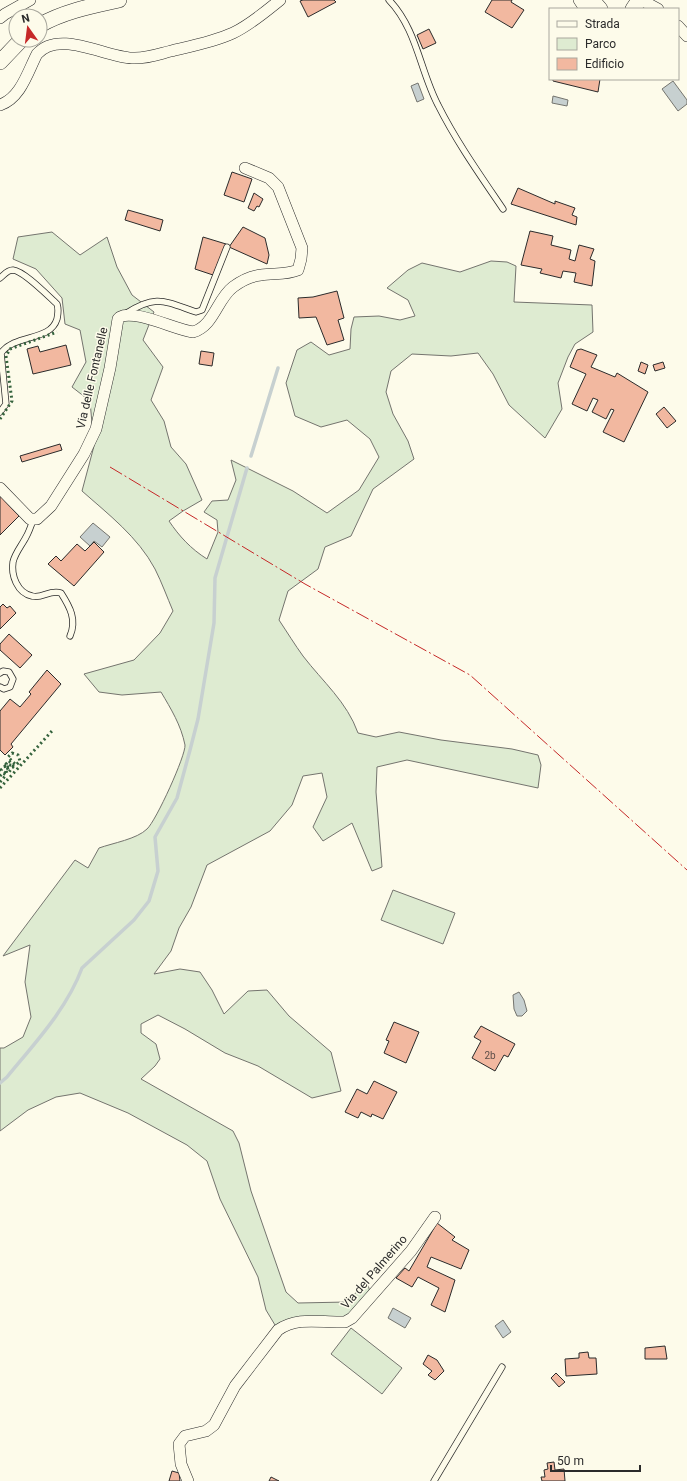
<svg xmlns="http://www.w3.org/2000/svg" width="687" height="1481" font-family="Roboto,sans-serif">
<style>
.green{fill:#deebd1;stroke:#74746e}
.water{fill:#c7d0d0;stroke:#74746e}
.lines{fill:none;stroke-linecap:round;stroke-linejoin:round}
.stream{stroke:#c7d0d0;stroke-width:3.5}
.building{fill:#f2b8a0;stroke:#2b2b2b}
.service-casing{stroke:#2b2b2b;stroke-width:7}
.minor-casing{stroke:#2b2b2b;stroke-width:12}
.secondary-casing{stroke:#2b2b2b;stroke-width:16}
.service{stroke:#fdfbea;stroke-width:5.5}
.minor{stroke:#fdfbea;stroke-width:11}
.secondary{stroke:#fdfbea;stroke-width:15}
.hedge{stroke:#34623c;stroke-width:3;stroke-dasharray:2 3;stroke-linecap:butt}
.power{stroke:#c62828;stroke-width:1;stroke-dasharray:14 3 2 3;stroke-linecap:butt}
.labels{text-anchor:middle;dominant-baseline:central;stroke-width:3;stroke-linejoin:round;paint-order:stroke}
.number-label{font-size:10px;fill:#5d4e48}
.street-label{font-size:12px;fill:#2b2b2b;stroke:#fdfbea}
</style>
<rect width="100%" height="100%" fill="#fdfbea"/>
<!-- green -->
<g class="green">
<path d="M52,232L80,255L107,237L117,267L132,295L154,312L143,340L163,367L151,400L164,421L171,447L186,464L202,500L183,511L169,521C179,536 191,549 207,559L218,532L217,520L204,512L212,501L228,500L236,480L231,460L293,491L327,513L359,490L379,457L370,439L347,420L321,427L295,416L286,383L297,350L311,342L329,355L350,349L351,329L354,317L379,316L400,320L415,316L408,300L387,288L408,270L422,263L460,272L491,261L507,262L516,266L514,302L592,305L593,332L575,344L568,357L558,383L562,409L545,438L509,405L493,374L478,353L451,356L412,354L391,371L386,392L393,414L408,441L414,459L373,489L351,536L325,547L318,569L288,591L279,620C287,632 295,645 303,656C323,682 347,702 358,733L376,737L399,732L441,740L512,749L538,755L541,765L538,788L407,760L377,767L376,792L382,867L372,871L352,823L323,841L313,827L327,797L322,773L303,776L292,805L270,831L207,865L191,907L179,928L171,951L154,974L180,969L200,972L212,990L224,1014L248,991L267,990L289,1016L331,1052L341,1091L312,1098L258,1066L225,1053L185,1029L158,1015L141,1024V1033L156,1044L160,1059L155,1066L141,1079L233,1131L239,1143L251,1191L286,1292L298,1303L347,1302L367,1281L371,1296L352,1318L278,1330L266,1310L258,1277L220,1199L207,1161L187,1145L128,1113L80,1093L56,1097L28,1110L0,1131V1048H4L23,1037L31,1017L25,982L30,945L3,956L75,860L88,868L99,848C113,843 137,839 147,829C156,821 186,755 185,745C181,725 171,709 161,692L122,695L99,692L84,674L134,660L160,633L173,611C167,597 162,583 155,569C138,537 108,514 82,491L94,446L90,401L72,387L86,362L80,330L65,324L62,298L36,269L13,259L18,237Z"/>
<polygon points="393,890 455,913 443,944 381,920"/>
<polygon points="351,1328 402,1368 382,1394 331,1354"/>
</g>
<!-- water -->
<g class="water">
<polygon points="673,81 687,100 687,104 678,111 662,89"/>
<polygon points="418,83 424,99 417,102 411,86"/>
<polygon points="553,96 568,100 567,106 552,103"/>
<polygon points="93,523 110,537 102,547 94,541 90,546 80,537"/>
<polygon points="519,992 524,1000 527,1011 522,1016 517,1016 514,1009 513,995"/>
<polygon points="393,1308 411,1318 405,1328 388,1318"/>
<polygon points="503,1320 511,1332 503,1338 495,1326"/>
</g>
<g class="lines">
<!-- stream -->
<g class="stream">
<polyline points="251,456 278,368"/>
<path d="M0,1083L7,1077C34,1044 67,1009 82,968L134,920L149,901L158,871L155,837L177,798L190,750L198,719L214,623L215,578L247,468"/>
</g>
</g>
<!-- building -->
<g class="building">
<polygon points="303,0 334,0 336,2 308,17 300,1"/>
<polygon points="492,0 512,0 511,2 524,10 512,28 485,12"/>
<polygon points="429,29 436,43 423,49 417,35"/>
<polygon points="553,79 600,79 598,92 553,81"/>
<polygon points="232,172 252,179 244,202 224,195"/>
<polygon points="518,188 555,204 555,201 575,208 572,215 577,217 576,225 511,204"/>
<polygon points="254,193 263,199 259,207 257,206 254,211 248,208"/>
<polygon points="128,210 163,220 160,231 125,220"/>
<polygon points="243,227 265,238 269,255 267,264 229,247"/>
<polygon points="530,231 553,236 551,245 571,250 569,259 575,261 579,245 594,249 590,259 595,261 592,286 574,282 576,273 563,271 561,278 540,273 542,269 521,265"/>
<polygon points="203,237 226,244 213,275 195,269"/>
<polygon points="337,291 344,318 338,320 344,340 327,345 316,317 299,318 298,298 313,297"/>
<polygon points="66,345 71,365 33,374 27,349 38,346 40,352"/>
<polygon points="581,349 597,355 591,367 615,377 617,373 648,392 624,442 603,432 614,410 611,409 606,419 592,412 598,400 593,398 587,411 572,404 586,374 570,367 577,350"/>
<polygon points="201,351 214,353 212,366 199,364"/>
<polygon points="641,362 648,365 645,374 638,371"/>
<polygon points="663,362 665,368 655,371 653,365"/>
<polygon points="664,407 676,421 667,428 656,414"/>
<polygon points="60,444 62,450 22,462 20,456"/>
<polygon points="0,496 19,516 0,535"/>
<polygon points="94,542 104,552 74,586 48,564 56,556 61,561 77,544 85,551"/>
<polygon points="3,604 7,608 10,606 16,613 0,629 0,607"/>
<polygon points="9,634 32,655 20,668 0,650 0,644"/>
<polygon points="47,670 61,684 11,744 13,747 5,755 0,750 0,711 10,699 20,707 31,694 29,692"/>
<polygon points="394,1022 419,1032 406,1063 384,1053 389,1041 386,1040"/>
<polygon points="481,1026 515,1044 508,1057 504,1055 495,1071 472,1058 481,1041 474,1037"/>
<polygon points="374,1081 397,1092 383,1119 372,1114 371,1117 361,1112 358,1118 345,1112 357,1089 367,1094"/>
<polygon points="437,1223 455,1237 452,1240 469,1250 461,1269 431,1257 427,1267 455,1280 445,1312 431,1305 439,1288 418,1277 412,1287 396,1278 405,1268 409,1271"/>
<polygon points="665,1346 667,1359 645,1359 645,1348"/>
<polygon points="588,1352 589,1358 596,1358 597,1374 566,1376 565,1359 579,1358 579,1353"/>
<polygon points="428,1355 437,1360 444,1371 435,1380 428,1375 432,1371 423,1364"/>
<polygon points="556,1373 565,1382 559,1387 551,1378"/>
<polygon points="554,1462 555,1470 564,1469 565,1481 542,1481 541,1477 545,1477 544,1470 548,1469 547,1463"/>
<polygon points="172,1471 179,1473 180,1481 169,1481"/>
<polygon points="271,1477 279,1481 269,1481"/>
</g>
<g class="lines">
<!-- service casing -->
<g class="service-casing">
<g id="service">
<path d="M389,0C417,29 420,71 438,105C456,141 480,175 503,209"/>
<path d="M0,278C4,275 7,270 13,270C24,271 48,296 57,304C59,310 58,313 57,319C50,342 16,333 1,353L6,404L0,412"/>
<path d="M125,314C156,294 164,301 196,312L202,310L227,247"/>
<path d="M33,520C31,526 29,532 26,537C22,545 15,553 13,562C11,575 17,593 32,596C42,599 50,589 61,593C70,607 77,620 70,636"/>
<polyline points="0,673 3,671 9,672 13,679 10,687 4,689 0,687"/>
<polyline points="434,1481 502,1367"/>
</g>
</g>
<!-- minor casing -->
<g class="minor-casing">
<g id="minor">
<polyline points="579,0 585,9"/>
<polyline points="641,0 658,9"/>
<polyline points="0,18 5,14 30,0"/>
<polyline points="678,26 687,36"/>
<path d="M0,105C21,98 28,71 37,54C59,29 105,57 132,58C146,59 159,54 171,51C192,46 213,42 233,33C250,25 265,12 280,0"/>
<path d="M0,488L30,519H37L51,506L84,454L96,429L110,368L118,319L120,317C135,309 176,330 193,332C214,326 217,299 233,287C241,281 252,276 261,275C274,273 286,275 298,270L301,259L302,248L278,187L269,178L245,168"/>
<path d="M188,1481L181,1464L179,1444L185,1436L206,1431L214,1425L235,1386L278,1330C297,1317 317,1322 339,1322H345L352,1318L411,1251L435,1217"/>
</g>
</g>
<!-- secondary casing -->
<g class="secondary-casing">
<g id="secondary">
<polyline points="592,0 600,9"/>
<polyline points="633,9 639,0"/>
<path d="M40,25C65,11 92,6 119,0"/>
<polyline points="0,62 21,40"/>
</g>
</g>
<!-- service -->
<use href="#service" class="service"/>
<!-- minor -->
<use href="#minor" class="minor"/>
<!-- secondary -->
<use href="#secondary" class="secondary"/>
<!-- hedge -->
<g class="hedge">
<polyline points="0,419 12,401 6,356 10,349 57,332"/>
<polygon points="12,753 18,755 20,761 16,765 8,757"/>
<polygon points="9,761 14,766 6,764"/>
<polygon points="5,766 7,774 1,770"/>
<polygon points="7,767 13,767 9,772"/>
<polyline points="0,776 3,773 6,775 0,782"/>
<polyline points="0,788 52,731"/>
</g>
<!-- power -->
<polyline class="power" points="110,467 305,584 470,675 687,870"/>
</g>
<g class="labels">
<!-- number labels -->
<g class="number-label">
<text x="490" y="1055">2b</text>
</g>
<!-- street labels -->
<g class="street-label">
<text transform="translate(92 378) rotate(-77)">Via delle Fontanelle</text>
<text transform="translate(374 1272) rotate(-49)">Via del Palmerino</text>
</g>
</g>
<!-- legend -->
<rect x="549" y="8" width="130" height="72" fill="#fdfbea" stroke="#a9a89e"/>
<rect x="557" y="21" width="20" height="6" fill="#fdfbea" stroke="#a9a89e"/>
<text x="585" y="28" font-size="12" fill="#2b2b2b">Strada</text>
<rect x="557" y="38" width="20" height="12" fill="#deebd1" stroke="#a9a89e"/>
<text x="585" y="48" font-size="12" fill="#2b2b2b">Parco</text>
<rect x="557" y="58" width="20" height="12" fill="#f2b8a0" stroke="#a9a89e"/>
<text x="585" y="68" font-size="12" fill="#2b2b2b">Edificio</text>
<!-- north arrow -->
<g transform="translate(28 28) rotate(346)"><circle r="19" fill="#fdfbea" stroke="#a9a89e"/>
<path d="M0-3L7 15L0 10L-7 15Z" fill="#c62828"/>
<text y="-6" font-size="11" font-weight="bold" text-anchor="middle" fill="#2b2b2b">N</text>
</g>
<!-- scale -->
<path d="M551 1465v6h89v-6" fill="none" stroke="#2b2b2b" stroke-width="2"/>
<text x="557" y="1465" font-size="12" fill="#2b2b2b" stroke="#fdfbea" stroke-width="3" paint-order="stroke">50 m</text>
</svg>
